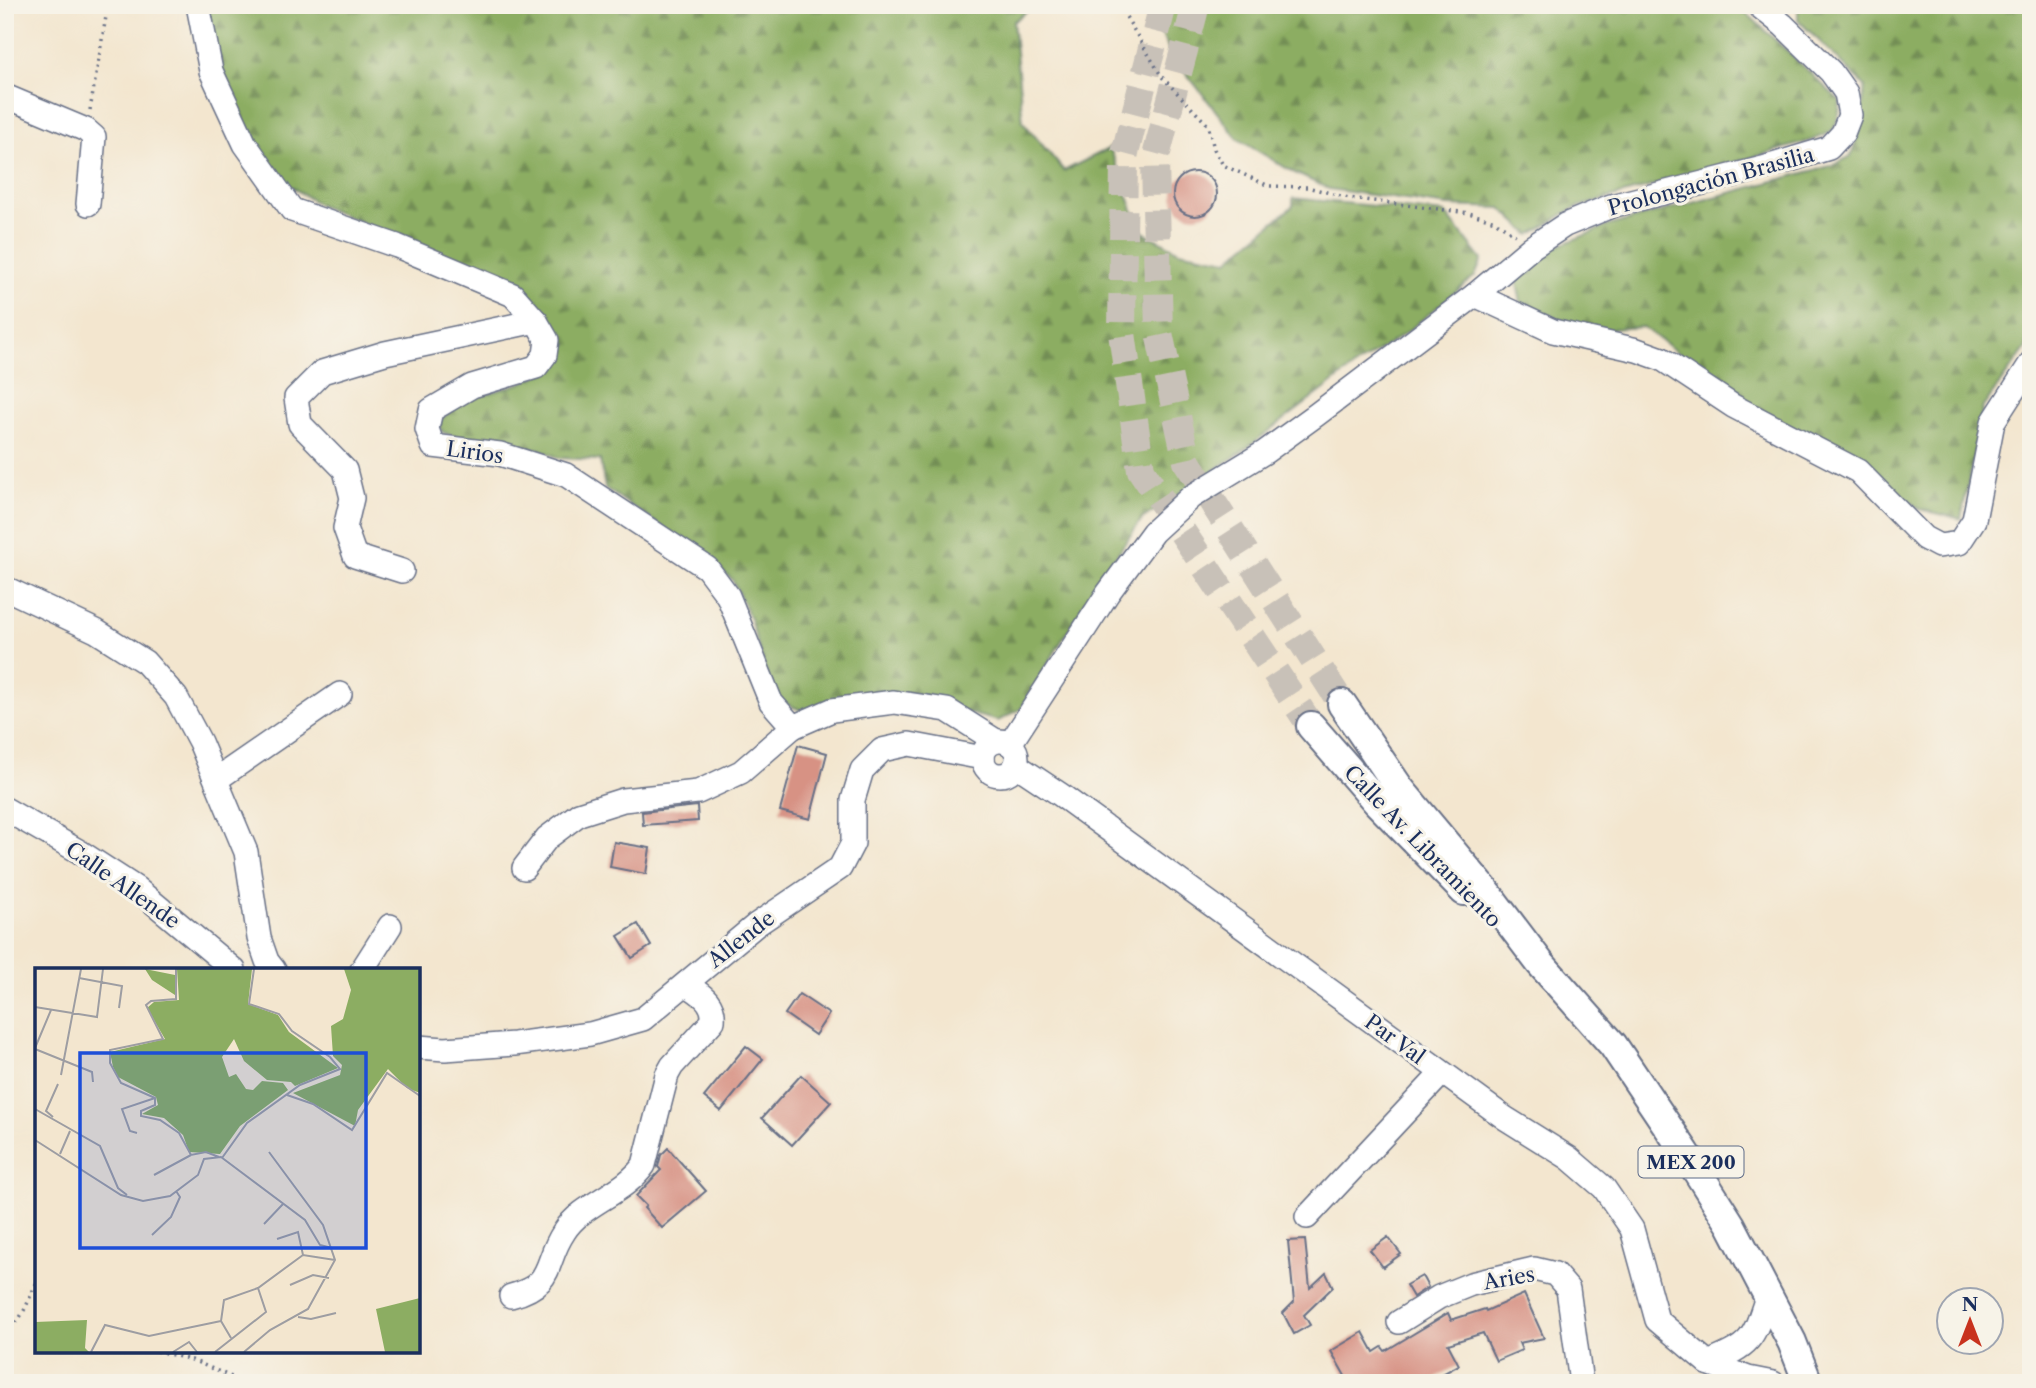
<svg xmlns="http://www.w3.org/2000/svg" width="2036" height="1388" font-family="'Libre Caslon Text',serif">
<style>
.forest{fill:url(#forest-firs);stroke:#546e60;stroke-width:2}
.building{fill:#d79284}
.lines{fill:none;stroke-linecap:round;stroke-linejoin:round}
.major-tunnel{stroke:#c8c1b8;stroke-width:28;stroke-dasharray:28 14;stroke-linecap:butt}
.minor-casing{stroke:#676f86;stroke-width:26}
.major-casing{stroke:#676f86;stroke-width:32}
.path{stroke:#676f86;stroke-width:3.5;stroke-dasharray:2 5;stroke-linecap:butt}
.minor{stroke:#fff;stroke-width:23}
.major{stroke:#fff;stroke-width:28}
.labels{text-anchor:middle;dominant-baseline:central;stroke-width:6;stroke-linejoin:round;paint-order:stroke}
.shield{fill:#f7f3e8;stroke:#5d6a87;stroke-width:2}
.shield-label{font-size:19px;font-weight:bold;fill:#1b2f5e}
.street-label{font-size:21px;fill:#1b2f5e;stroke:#f7f3e8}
.inset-road{fill:none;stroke:#9d9da2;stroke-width:2}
.view{fill:#1d4ed8;fill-opacity:0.15;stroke:#1d4ed8;stroke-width:3.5}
.inset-edge{fill:none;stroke:#1b2f5e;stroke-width:3.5}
</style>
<defs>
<pattern id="forest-firs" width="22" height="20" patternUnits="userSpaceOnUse" patternTransform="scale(1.75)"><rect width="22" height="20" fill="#8cad62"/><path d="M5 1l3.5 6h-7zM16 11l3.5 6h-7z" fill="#728d54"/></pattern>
</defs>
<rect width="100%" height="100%" fill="#f7f3e8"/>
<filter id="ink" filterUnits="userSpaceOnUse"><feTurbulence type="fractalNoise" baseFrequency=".0143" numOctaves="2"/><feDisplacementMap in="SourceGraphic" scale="14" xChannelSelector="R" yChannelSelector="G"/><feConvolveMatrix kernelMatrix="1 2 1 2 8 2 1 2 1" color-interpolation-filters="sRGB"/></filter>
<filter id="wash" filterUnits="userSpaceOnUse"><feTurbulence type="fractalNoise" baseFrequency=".00686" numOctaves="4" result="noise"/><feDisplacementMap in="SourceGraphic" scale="28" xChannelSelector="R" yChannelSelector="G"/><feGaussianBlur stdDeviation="1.57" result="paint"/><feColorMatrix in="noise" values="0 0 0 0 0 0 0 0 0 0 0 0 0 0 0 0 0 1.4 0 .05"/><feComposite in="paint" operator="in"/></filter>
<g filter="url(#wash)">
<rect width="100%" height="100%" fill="#f3e6cf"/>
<!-- forest -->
<g class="forest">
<polygon points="208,5 1035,5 1013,22 1023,122 1064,171 1110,148 1141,231 1179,251 1228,260 1293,206 1293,198 1445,213 1482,260 1475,276 1407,332 1351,369 1240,453 1142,519 1092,590 1021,709 998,721 918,700 803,711 779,701 765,670 750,618 732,579 696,550 605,488 600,460 559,458 539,449 466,440 442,432 439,421 461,402 521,383 557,367 562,347 541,308 482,272 319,205 270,172 231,97 206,14"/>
<path d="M1148,5H1738L1840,101C1839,133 1830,134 1803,143L1574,208L1530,235L1501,208L1448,206L1329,189L1293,172L1238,139L1171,54Z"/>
<polygon points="1798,5 2031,5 2031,341 1983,407 1961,519 1919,509 1868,468 1750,407 1643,327 1594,330 1563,321 1521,302 1517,284 1522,272 1553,248 1607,226 1834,165 1851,156 1860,128 1865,86 1798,20"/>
</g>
<g id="blocks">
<!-- building -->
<g class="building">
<circle cx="1195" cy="194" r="22"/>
<polygon points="798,745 827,753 810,819 780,811"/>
<polygon points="697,806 698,821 643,825 642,812"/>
<polygon points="614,842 650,848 646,874 610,867"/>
<polygon points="638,924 651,946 632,958 618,936"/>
<polygon points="799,994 829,1014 815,1035 785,1014"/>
<polygon points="746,1046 763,1059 721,1111 704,1097"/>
<polygon points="801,1075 831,1102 792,1145 762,1118"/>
<polygon points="668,1148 706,1191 662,1228 644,1208 646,1206 636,1196 661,1170 658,1167 661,1155"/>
<polygon points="1388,1237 1401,1254 1383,1267 1370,1250"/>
<polygon points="1305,1240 1310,1288 1326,1273 1333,1287 1304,1315 1310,1325 1294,1334 1283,1313 1294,1302 1288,1241"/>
<polygon points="1422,1276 1428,1287 1413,1297 1406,1285"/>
<polygon points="1524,1294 1544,1338 1519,1343 1522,1350 1496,1361 1483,1333 1448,1344 1459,1365 1426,1383 1349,1383 1331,1351 1363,1332 1374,1352 1382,1347 1385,1351 1448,1313 1451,1320 1485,1309 1486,1311"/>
</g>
</g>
</g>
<g filter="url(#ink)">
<use href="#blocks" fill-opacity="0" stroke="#676f86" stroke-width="2"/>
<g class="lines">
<!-- major-tunnel -->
<g class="major-tunnel">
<polyline points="1163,5 1124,157 1122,333 1141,470 1311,726"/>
<polyline points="1196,5 1155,160 1159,333 1187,462 1342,704"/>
</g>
<!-- minor casing -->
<g class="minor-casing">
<g id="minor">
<polyline points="198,5 211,71 245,144 292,210 397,246 513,295 536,321 547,340 545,355 536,367 472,386 431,410 427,429 433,446 500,454 566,475 707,568 728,596 771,702 793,727 832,710 894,702 947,710 996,741"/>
<polyline points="5,96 86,130 94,137 88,204"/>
<polyline points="1475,295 1553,331 1637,350 1662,359 1733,406 1858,471 1924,538 1939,546 1959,543 1974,520 1993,422 2031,363"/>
<polyline points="402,571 355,556 345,528 352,498 345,470 300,424 296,398 322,372 385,353 536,321"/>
<polyline points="5,588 96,631 145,662 176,697 200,742 246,852 259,938 267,961 274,970"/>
<circle cx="1000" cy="758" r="17"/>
<polyline points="1010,744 1108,593 1153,532 1191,497 1265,452 1316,415 1475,295 1532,247 1565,225 1611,206 1763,168 1829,148 1843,133 1850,115 1846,93 1831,72 1783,25 1758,5"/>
<polyline points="1016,765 1061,795 1505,1118 1569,1158 1604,1188 1632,1229 1657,1320 1708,1363 1748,1378 1773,1383"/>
<polyline points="217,779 340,694"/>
<polyline points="5,809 80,852 137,889 234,970"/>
<polyline points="524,868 547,838 579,814 623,800 698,792 741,772 793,727"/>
<polyline points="362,970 390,926"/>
<polyline points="418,1047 445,1049 514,1044 590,1034 643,1019 756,925 840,868 853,843 853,800 862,770 882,750 909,744 983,758"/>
<polyline points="1307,1217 1442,1073"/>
<path d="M511,1296C556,1284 543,1263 564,1232C582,1203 624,1194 644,1165L667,1075L672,1066L713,1021C715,1001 700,994 686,984"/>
<polyline points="1399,1322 1439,1297 1471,1284 1534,1269 1555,1274 1568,1289 1581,1383"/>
<path d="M1708,1363C1753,1344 1753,1340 1768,1294"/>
</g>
</g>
<!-- major casing -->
<g class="major-casing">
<g id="major">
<polyline points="1342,704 1400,789 1487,893 1540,963 1613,1045 1685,1152 1731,1225 1792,1342 1808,1383"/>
<polyline points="1311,726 1377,802 1464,891"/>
</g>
</g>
<!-- path -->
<g class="path">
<polyline points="1119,5 1162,77 1208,125 1214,149 1223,165 1269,186 1307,187 1349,198 1469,213 1495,221 1515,235"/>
<polyline points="90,110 108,5"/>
<path d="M5,1331C24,1321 28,1299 37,1282"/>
<polyline points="157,1351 192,1360 246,1383"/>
</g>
<!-- minor -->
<use href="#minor" class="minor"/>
<!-- major -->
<use href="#major" class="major"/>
</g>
</g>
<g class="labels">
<!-- shield labels -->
<rect class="shield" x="1638.5" y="1146.5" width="105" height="31" rx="5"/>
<g class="shield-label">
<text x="1691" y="1162">MEX 200</text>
</g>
<!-- street labels -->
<g class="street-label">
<text transform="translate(1711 181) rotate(-15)">Prolongación Brasilia</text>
<text transform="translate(475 452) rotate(8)">Lirios</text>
<text transform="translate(1423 846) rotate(46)">Calle Av. Libramiento</text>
<text transform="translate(123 885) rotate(35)">Calle Allende</text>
<text transform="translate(741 939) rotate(-38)">Allende</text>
<text transform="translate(1395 1039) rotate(36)">Par Val</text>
<text transform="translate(1509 1278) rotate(-10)">Aries</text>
</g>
</g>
<!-- overview -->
<g transform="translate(35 968)">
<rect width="385" height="385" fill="#f3e6cf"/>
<path d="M110,1L140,7V27L117,12ZM142,1H217L213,36L243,47L254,64L303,100L260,118L256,114L232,112L209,93L199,71L187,89L194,109L201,106L211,121L218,122L227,113L248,115L253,122L205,158L185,186L154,184L148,167L129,150L107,146L123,137L121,129L83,109L78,99L75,84L130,71L112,40L119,34L144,32ZM309,1H385V125L372,120L353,101L323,142L320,158L258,125L305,107L307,97L298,88L296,58L308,51L316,22ZM385,330V384H350L341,341ZM52,352L50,380L54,384H0V354Z" fill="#8cad62"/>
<path class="inset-road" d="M141,1V31L116,33L111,37L128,71L75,82V95L86,115L120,130V137L106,143V148L125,152L144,165L156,187L171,184L184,189M44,10L87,18L84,40M0,39L62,49L68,1M0,80L16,42M0,81L57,104L58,114M26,107L46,1M252,127L278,136L317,162L352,105L385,128M0,141L65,178L83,220L92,227M18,149L11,143L23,116M102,165L95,163L87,141L120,130M0,172L86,227L108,233L135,228L163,207L169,191L186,189L270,252L285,277L297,280M25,186L35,163M187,190L212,155L265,117L305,101L295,89L257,63L244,46L214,36L219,1M119,207L156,187M229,256L248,236M117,267L136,249L145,229L141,223M242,271L263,264L268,287M255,317L278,307L294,310M263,349L276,351L301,345M196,370L186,353L189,332L223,320L268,287L300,292M56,384L70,357L114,368L186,353M138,384L154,374L162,384M180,384L231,344L223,320M209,384L235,362L273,341L300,292L288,257L234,184"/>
<path class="view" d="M45,85H331V280H45Z"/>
<rect width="385" height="385" class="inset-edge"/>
</g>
<!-- margin -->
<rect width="2036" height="1388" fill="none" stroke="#f7f3e8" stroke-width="28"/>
<!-- north arrow -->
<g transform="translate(1970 1321)"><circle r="33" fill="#f7f3e8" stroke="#9fa5b1" stroke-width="2"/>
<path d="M0-5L12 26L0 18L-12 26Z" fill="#c8321e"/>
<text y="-10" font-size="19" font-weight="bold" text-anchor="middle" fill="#1b2f5e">N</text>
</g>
</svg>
